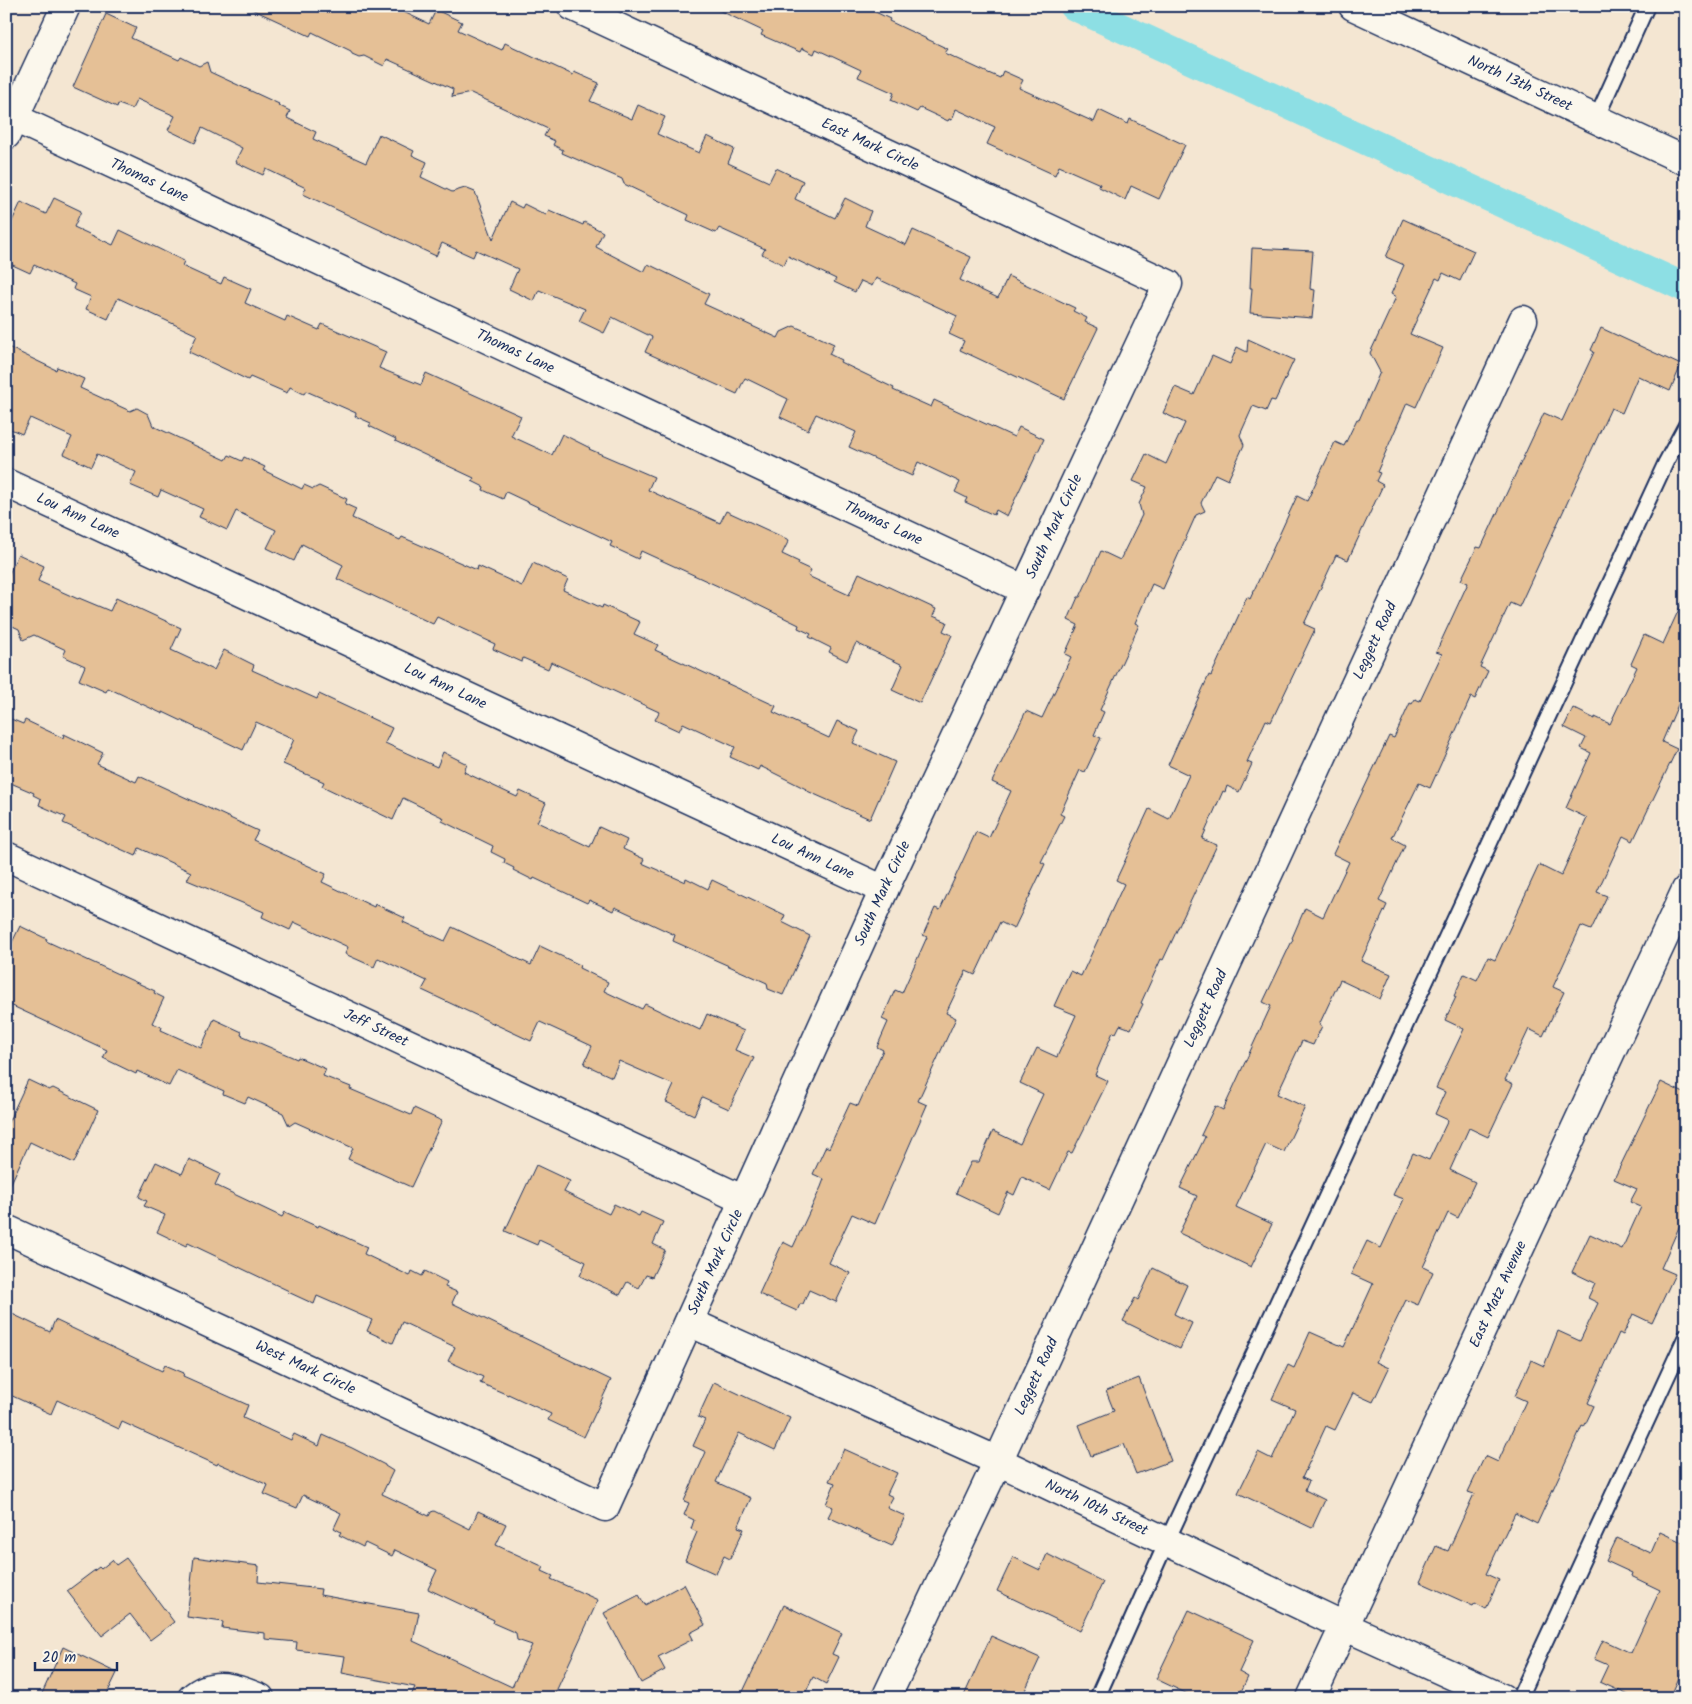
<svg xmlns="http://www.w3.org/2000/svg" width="1692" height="1704" font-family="Kalam,sans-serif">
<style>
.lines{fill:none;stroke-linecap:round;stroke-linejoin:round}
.canal{stroke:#8ddfe4;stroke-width:29}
.building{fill:#e5c096;stroke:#1b2f5e}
.service-casing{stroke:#1b2f5e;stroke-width:18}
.minor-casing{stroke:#1b2f5e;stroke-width:31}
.tertiary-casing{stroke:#1b2f5e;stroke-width:31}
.service{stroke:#fbf7ec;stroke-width:14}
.minor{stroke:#fbf7ec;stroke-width:28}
.tertiary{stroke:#fbf7ec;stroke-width:28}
.labels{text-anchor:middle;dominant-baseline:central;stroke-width:4.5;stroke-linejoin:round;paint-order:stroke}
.street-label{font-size:15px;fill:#1b2f5e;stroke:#fbf7ec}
</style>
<rect width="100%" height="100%" fill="#f4e6d2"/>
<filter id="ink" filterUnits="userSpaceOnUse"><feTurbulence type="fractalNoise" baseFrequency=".02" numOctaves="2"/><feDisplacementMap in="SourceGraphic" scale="10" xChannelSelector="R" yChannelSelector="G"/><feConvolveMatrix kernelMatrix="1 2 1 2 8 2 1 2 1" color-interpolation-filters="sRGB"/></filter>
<g filter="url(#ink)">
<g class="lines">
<!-- canal -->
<polyline class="canal" points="1074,6 1686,288"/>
</g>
<!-- building -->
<g class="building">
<polygon points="245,6 391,6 429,24 436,10 462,22 458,30 502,50 505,43 573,75 574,72 599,83 590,101 632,119 638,105 665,117 657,134 699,153 707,136 734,149 728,163 769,182 776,168 803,181 795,199 835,218 845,198 871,211 865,226 906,245 913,230 971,257 960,280 998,298 1008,276 1075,308 1073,311 1087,318 1085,322 1098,328 1064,399 960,350 964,341 949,334 957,316 876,278 872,286 861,281 855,292 834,282 836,279 788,256 784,265 762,254 765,249 719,228 716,233 687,220 689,215 624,184 622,179 562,153 563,150 553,145 555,141 544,136 548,129 471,93 452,97 453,89 387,59 384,66 364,56 359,57 352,54 351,51 312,32 310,36"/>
<polygon points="710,6 863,6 890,19 889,21 948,49 945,53 986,72 1000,78 1003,71 1023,80 1019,88 1094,122 1099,110 1128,124 1130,119 1185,145 1159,199 1131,186 1125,200 1099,187 1100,184 1059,166 1055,175 987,144 995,127 956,109 952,120 949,119 948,121 920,108 917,112 891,100 894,93 858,77 861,70 816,49 814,54 802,48 800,52 761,35 763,31"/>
<polygon points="106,14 136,28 131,38 179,60 181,57 199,66 207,62 210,72 279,104 278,105 290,111 287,118 316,132 313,139 366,163 379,134 414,151 412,155 427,162 421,177 452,192 465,188 475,192 493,239 510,202 522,208 524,204 546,215 549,210 583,225 584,222 603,232 596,247 644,272 648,264 709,294 704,304 778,338 781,332 794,326 834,344 829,354 841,360 840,362 894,388 893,390 931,407 934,400 1014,437 1019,427 1044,439 1007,516 996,510 994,515 965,502 967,498 955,492 960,482 918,462 912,476 849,447 856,432 816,414 808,430 780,417 788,399 745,378 737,394 645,352 652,337 612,317 604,333 579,321 585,309 539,290 534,301 509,289 518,269 476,250 473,257 442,243 436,256 303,194 306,188 266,169 263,175 235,162 242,148 202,128 195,143 168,130 175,116 137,99 132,109 118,104 117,107 73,87"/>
<polygon points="54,198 81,211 74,227 113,245 120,230 184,261 182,266 221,284 224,277 251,289 245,303 285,321 287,316 319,330 322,324 386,352 379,368 421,385 426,373 521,416 511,436 552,455 562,434 590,448 589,449 654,477 648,490 720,523 726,511 789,540 782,554 799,562 798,564 811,570 808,576 849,595 859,573 936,609 933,616 947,622 943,631 952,635 920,703 892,690 903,665 856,643 847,661 829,652 831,648 809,637 811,634 798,628 799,625 744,598 641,551 638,559 610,546 612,542 506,492 503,499 483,490 484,487 472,481 474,478 395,441 396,439 369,426 371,423 355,416 356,413 306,391 304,394 290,387 287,393 250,377 248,380 189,352 197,335 118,298 108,319 86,309 91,297 73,289 75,284 34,265 30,273 6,262 6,234 21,202 46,214"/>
<polygon points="1403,219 1474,251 1460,281 1443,273 1440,280 1436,278 1410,334 1443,348 1416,407 1407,403 1377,472 1380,473 1376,481 1383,485 1348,560 1336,555 1304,624 1315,629 1271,722 1266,720 1247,762 1252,764 1239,792 1227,786 1225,792 1223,791 1202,839 1217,845 1163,960 1161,959 1141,1003 1143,1004 1131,1029 1120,1025 1116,1033 1113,1032 1095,1075 1108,1081 1072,1153 1068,1152 1050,1190 1022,1177 1014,1195 1008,1192 998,1213 956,1193 971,1162 979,1162 993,1131 1020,1144 1043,1094 1020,1083 1037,1048 1057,1057 1076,1015 1054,1006 1070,971 1081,976 1124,884 1116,880 1149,809 1169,819 1189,775 1168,765 1197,701 1209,675 1211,676 1247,597 1250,599 1297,496 1307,501 1335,442 1344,446 1357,419 1359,420 1380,372 1370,353 1396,297 1391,294 1404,265 1386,257"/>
<polygon points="1252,248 1313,251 1310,289 1315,290 1312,318 1250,313 1252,288 1250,288"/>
<polygon points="1601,328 1681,365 1670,391 1638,376 1622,413 1611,408 1519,607 1510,603 1480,667 1488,671 1475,699 1471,697 1430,788 1419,783 1392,838 1405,845 1379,901 1387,905 1361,961 1391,974 1380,999 1340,980 1319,1025 1322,1026 1313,1045 1302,1041 1277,1094 1305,1107 1284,1152 1266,1144 1236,1207 1272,1224 1251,1267 1179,1233 1197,1196 1180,1188 1205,1137 1201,1135 1215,1106 1223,1110 1271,1006 1263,1002 1293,939 1292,938 1305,908 1323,917 1349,862 1333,854 1389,736 1394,738 1410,703 1412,704 1415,699 1420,701 1442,654 1436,652 1468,583 1461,580 1477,547 1481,548 1544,413 1562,421 1594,352 1591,350"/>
<polygon points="1248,339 1294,360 1275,401 1271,400 1266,411 1253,406 1240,435 1244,445 1228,480 1215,474 1201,503 1205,511 1196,515 1163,589 1152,584 1135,623 1139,625 1100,710 1104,712 1094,735 1101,738 1085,772 1080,770 1060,814 1064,816 1041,862 1045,864 1014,929 1000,922 975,975 966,971 946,1013 956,1018 918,1101 927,1105 875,1224 852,1214 829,1263 850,1273 836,1302 809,1290 803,1304 800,1304 797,1311 759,1294 783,1242 793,1247 821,1187 824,1179 813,1174 826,1146 829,1148 850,1103 858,1106 883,1050 877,1047 888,1022 882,1019 895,990 902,993 927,937 923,935 935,908 940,910 976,832 989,838 1011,791 992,782 1026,711 1042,718 1071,657 1065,654 1078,625 1068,620 1078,597 1080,597 1101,551 1120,560 1142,515 1139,504 1147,487 1133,481 1146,454 1166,464 1185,423 1163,413 1175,387 1194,395 1212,356 1230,364 1237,347 1247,352"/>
<polygon points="6,346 56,370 57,367 84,379 80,388 130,411 137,408 148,414 153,426 226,460 229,455 242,461 244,457 265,467 263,470 302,489 304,485 313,489 319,486 347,499 345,504 356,509 352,518 400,540 402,537 477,570 478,566 522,586 533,563 568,579 563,590 602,608 603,605 640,622 634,634 658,645 655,650 776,706 773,712 829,738 837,721 859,731 853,743 895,762 870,819 805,790 806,789 760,766 758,770 730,757 735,747 683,723 679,731 655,720 659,712 551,662 548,669 523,658 522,662 493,649 495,644 437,617 433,624 337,579 343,565 302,544 294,561 267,548 276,530 236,511 227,530 199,517 203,509 161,490 158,497 130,485 136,472 97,454 91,467 64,454 72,437 30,418 22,434 6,427"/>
<polygon points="18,554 44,566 38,581 78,599 79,598 110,611 116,598 181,628 171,650 214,670 224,650 254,665 252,670 317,699 319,694 392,728 385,743 437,767 443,752 467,764 464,772 517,797 520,791 546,803 537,822 590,847 599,827 627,840 623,849 644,859 642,863 685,882 686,878 708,889 712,880 785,915 782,922 810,936 783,995 768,989 767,983 673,941 675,935 615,907 613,911 589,900 587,903 534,878 533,880 513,870 514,868 504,863 505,859 491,852 493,846 442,821 444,818 403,798 393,820 322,786 324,782 283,764 294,739 256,722 243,750 163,712 163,714 108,688 106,692 79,680 85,666 63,656 66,650 34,635 23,640 19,629 6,623 6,581"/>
<polygon points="1686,594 1686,686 1662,742 1677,749 1633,841 1623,836 1597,892 1607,896 1591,930 1581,926 1553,987 1564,992 1543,1036 1529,1029 1505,1080 1513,1084 1488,1137 1469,1128 1450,1170 1475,1182 1458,1218 1448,1213 1423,1267 1433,1272 1418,1305 1406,1300 1376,1362 1389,1368 1373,1402 1353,1393 1335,1430 1326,1426 1302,1478 1309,1481 1305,1490 1325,1500 1312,1528 1238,1493 1258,1452 1272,1459 1295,1409 1272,1399 1288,1365 1294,1368 1310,1332 1344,1347 1373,1284 1351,1274 1367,1241 1381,1248 1404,1199 1393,1195 1413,1153 1429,1160 1448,1120 1435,1114 1445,1092 1436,1088 1464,1029 1445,1020 1456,997 1454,996 1464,974 1477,980 1488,957 1495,960 1539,865 1561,876 1587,818 1566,808 1591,753 1581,748 1586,738 1564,727 1573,708 1595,719 1595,717 1610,724 1637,667 1631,664 1644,635 1663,644"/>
<polygon points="6,717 23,724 25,720 63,738 64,734 103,753 97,764 136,782 139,776 258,831 253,840 326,874 322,882 374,907 375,904 405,918 403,922 445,941 452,927 531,965 540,946 580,965 579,968 608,982 604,991 642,1009 645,1004 700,1030 707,1014 744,1031 735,1050 754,1058 729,1109 702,1097 694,1115 666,1102 674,1085 619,1061 612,1077 584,1064 592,1046 540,1022 531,1041 422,990 427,981 378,958 374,967 345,954 348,947 294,922 290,930 262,917 264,912 187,880 191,872 139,848 136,856 63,823 66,817 39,805 41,799 33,795 34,793 6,781"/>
<polygon points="20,926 47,939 46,941 155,991 154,993 164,998 152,1023 162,1027 161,1030 201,1048 214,1019 242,1032 241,1035 297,1059 298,1057 326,1069 323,1076 351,1087 350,1089 411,1115 414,1108 442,1121 411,1187 348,1159 353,1148 295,1122 289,1126 283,1113 248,1097 245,1103 223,1094 224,1091 177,1070 169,1086 137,1071 136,1074 103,1058 107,1050 6,1003 6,955"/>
<polygon points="28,1080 49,1090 53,1088 98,1110 74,1163 30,1142 6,1194 6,1127"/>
<polygon points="1661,1082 1686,1094 1686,1228 1680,1225 1661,1268 1675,1274 1652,1323 1633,1314 1623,1335 1619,1333 1588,1403 1594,1406 1584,1427 1582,1426 1537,1524 1515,1513 1486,1574 1499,1580 1486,1609 1475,1603 1473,1606 1420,1582 1436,1546 1448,1551 1474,1494 1468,1492 1485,1456 1498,1462 1526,1401 1515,1396 1531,1360 1544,1366 1558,1331 1580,1341 1598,1303 1588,1298 1595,1283 1572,1272 1590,1234 1622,1249 1641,1207 1630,1202 1637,1189 1614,1179"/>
<polygon points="189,1159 220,1174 215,1185 282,1217 285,1212 318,1227 319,1225 367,1247 364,1254 410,1276 412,1271 422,1276 425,1271 447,1282 445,1287 457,1292 452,1303 611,1380 584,1437 548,1420 551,1414 508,1394 508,1395 480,1383 483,1377 448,1361 455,1347 402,1322 393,1343 367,1331 372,1320 317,1296 314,1304 288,1292 289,1291 188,1243 186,1246 157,1232 165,1215 144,1206 147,1201 139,1197 156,1162 182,1174"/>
<polygon points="536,1165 570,1181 564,1192 609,1214 614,1204 639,1216 641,1212 663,1222 653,1244 665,1250 652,1277 646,1275 639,1288 627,1282 620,1295 580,1276 586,1262 539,1240 537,1245 505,1231"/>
<polygon points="1153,1268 1187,1285 1174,1314 1192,1323 1180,1349 1123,1321 1135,1298 1138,1300"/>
<polygon points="6,1311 50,1332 55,1320 162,1371 165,1365 184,1373 183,1376 248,1405 243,1418 291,1440 294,1434 319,1446 323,1435 352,1448 385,1465 385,1466 393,1471 382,1494 429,1516 431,1512 434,1511 470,1529 478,1511 506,1524 496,1545 544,1567 542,1571 553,1576 551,1579 598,1600 553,1698 410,1698 415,1687 342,1673 345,1656 296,1650 297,1642 265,1639 265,1633 222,1628 223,1622 187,1617 194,1557 259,1566 258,1582 321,1589 320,1595 419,1613 413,1641 512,1687 532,1645 517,1640 516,1633 493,1623 494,1620 428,1589 437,1570 395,1550 392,1556 365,1543 363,1547 339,1535 341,1532 334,1528 341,1513 303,1495 297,1508 264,1494 268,1485 218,1463 217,1465 122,1422 119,1429 57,1400 51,1414 6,1393"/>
<polygon points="1139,1378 1171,1461 1136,1474 1124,1444 1091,1456 1079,1425 1114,1411 1106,1391"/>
<polygon points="714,1382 790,1418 775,1450 739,1433 716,1482 751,1498 738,1527 744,1529 730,1559 724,1556 716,1574 685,1560 697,1532 691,1529 694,1520 684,1515 689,1503 684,1501 706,1452 693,1446 705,1420 698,1417"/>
<polygon points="844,1449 897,1473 887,1494 893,1497 887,1508 905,1516 892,1546 828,1517 833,1507 826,1504 835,1483 829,1481"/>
<polygon points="1660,1532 1686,1544 1686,1662 1670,1698 1635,1698 1600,1682 1608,1665 1594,1659 1603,1640 1631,1653 1660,1590 1631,1576 1632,1573 1606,1561 1617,1538 1651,1553"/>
<polygon points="1047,1554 1103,1582 1080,1631 997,1591 1013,1557 1040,1570"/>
<polygon points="126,1558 174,1622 150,1640 130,1614 102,1636 67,1591 99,1567 101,1569 112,1560 116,1565"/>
<polygon points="684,1584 705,1625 690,1633 693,1639 658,1657 665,1670 641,1683 604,1613 639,1595 645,1605"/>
<polygon points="784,1605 842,1633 832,1654 839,1657 826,1684 813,1677 803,1698 740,1698"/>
<polygon points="1189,1610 1254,1640 1239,1672 1248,1677 1238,1698 1196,1698 1156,1679"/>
<polygon points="991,1636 1040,1658 1022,1697 1005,1689 1001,1698 963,1698"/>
<polygon points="63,1647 117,1673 105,1698 40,1698"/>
</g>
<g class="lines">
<!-- service casing -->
<g class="service-casing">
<g id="service">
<polyline points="1596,119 1647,6"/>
<polyline points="1097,1698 1167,1541 1666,462 1686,425"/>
<polyline points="1519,1698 1686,1336"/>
</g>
</g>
<!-- minor casing -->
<g class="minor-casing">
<g id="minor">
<path id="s1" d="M6,114L1025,590"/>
<polyline points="6,135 66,6"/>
<path id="s2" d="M6,483L884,890"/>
<path id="s3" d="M6,856L744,1200"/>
<path id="s4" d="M6,1229L605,1507L884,890L1168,284L572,6"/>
<path id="s5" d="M689,1322L998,1461L1344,1626L1502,1698"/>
<path d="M192,1698C213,1679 236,1688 260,1698"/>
<path id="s6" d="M886,1698L998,1461L1523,320"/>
</g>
</g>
<!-- tertiary casing -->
<g class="tertiary-casing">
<g id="tertiary">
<path id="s7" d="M1353,6L1686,161"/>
<path id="s8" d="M1311,1698L1686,890"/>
</g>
</g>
<!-- service -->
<use href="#service" class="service"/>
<!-- minor -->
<use href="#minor" class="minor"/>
<!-- tertiary -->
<use href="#tertiary" class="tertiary"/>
</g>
</g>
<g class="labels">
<!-- street labels -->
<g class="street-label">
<text stroke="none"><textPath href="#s7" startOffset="184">North 13th Street</textPath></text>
<text transform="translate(870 145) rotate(25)">East Mark Circle</text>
<text stroke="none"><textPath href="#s1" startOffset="158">Thomas Lane</textPath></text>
<text stroke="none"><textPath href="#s1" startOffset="562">Thomas Lane</textPath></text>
<text stroke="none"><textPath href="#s2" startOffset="79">Lou Ann Lane</textPath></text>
<text stroke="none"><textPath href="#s1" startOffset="968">Thomas Lane</textPath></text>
<text stroke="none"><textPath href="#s4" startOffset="1739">South Mark Circle</textPath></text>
<text stroke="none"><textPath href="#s6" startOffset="1165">Leggett Road</textPath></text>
<text stroke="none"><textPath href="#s2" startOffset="484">Lou Ann Lane</textPath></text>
<text stroke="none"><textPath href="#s2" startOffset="889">Lou Ann Lane</textPath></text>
<text stroke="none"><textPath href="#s4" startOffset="1334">South Mark Circle</textPath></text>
<text stroke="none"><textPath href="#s6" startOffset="760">Leggett Road</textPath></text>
<text stroke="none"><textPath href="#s3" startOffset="408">Jeff Street</textPath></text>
<text stroke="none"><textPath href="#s4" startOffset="929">South Mark Circle</textPath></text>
<text stroke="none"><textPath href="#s8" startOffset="445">East Matz Avenue</textPath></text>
<text stroke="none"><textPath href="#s4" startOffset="330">West Mark Circle</textPath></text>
<text stroke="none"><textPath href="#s6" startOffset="355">Leggett Road</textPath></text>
<text stroke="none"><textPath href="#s5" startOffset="448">North 10th Street</textPath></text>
</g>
</g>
<!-- margin -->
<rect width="1692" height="1704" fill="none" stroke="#fbf7ec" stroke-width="25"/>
<rect x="12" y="12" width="1667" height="1679" fill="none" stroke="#1b2f5e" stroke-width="2" filter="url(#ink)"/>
<!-- scale -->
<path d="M35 1662v8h82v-8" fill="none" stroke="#1b2f5e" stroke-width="2.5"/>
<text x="42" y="1662" font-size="15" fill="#1b2f5e" stroke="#fbf7ec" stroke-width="4" paint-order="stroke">20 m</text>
</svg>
